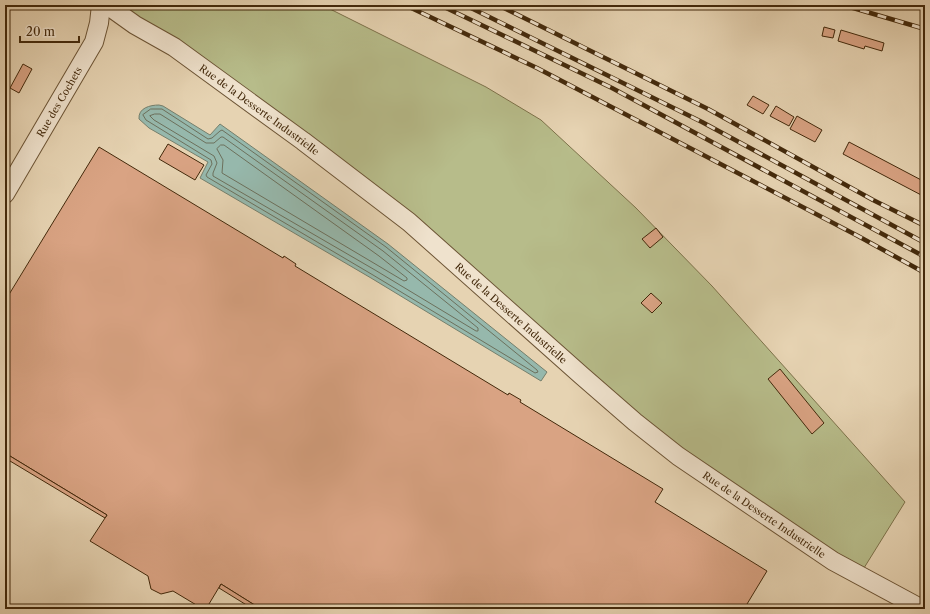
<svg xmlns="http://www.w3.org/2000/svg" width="930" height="614" font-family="'Libre Caslon Text',serif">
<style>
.green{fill:#b7bc8a;stroke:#7d724a}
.water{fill:#96b8ac;stroke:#757f6c}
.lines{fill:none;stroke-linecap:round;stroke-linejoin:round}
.shore{stroke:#6c705c;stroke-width:1}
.building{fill:#d9a383;stroke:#43290b}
.street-casing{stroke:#6c5435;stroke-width:20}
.street{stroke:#efe2cd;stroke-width:18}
.rail-casing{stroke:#43290b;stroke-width:4.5}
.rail{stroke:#efe2cd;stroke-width:3;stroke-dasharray:9;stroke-linecap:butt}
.labels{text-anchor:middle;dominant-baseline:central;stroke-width:3;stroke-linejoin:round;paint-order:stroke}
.street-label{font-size:10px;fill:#43290b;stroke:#efe2cd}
</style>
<rect width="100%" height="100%" fill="#e6d3b2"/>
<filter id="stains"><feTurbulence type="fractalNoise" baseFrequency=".005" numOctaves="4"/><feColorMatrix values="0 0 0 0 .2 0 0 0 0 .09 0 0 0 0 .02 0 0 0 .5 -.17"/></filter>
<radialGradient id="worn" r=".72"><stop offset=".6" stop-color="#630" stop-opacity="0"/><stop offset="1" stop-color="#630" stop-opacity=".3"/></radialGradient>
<!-- green -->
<polygon class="green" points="105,5 322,5 486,87 541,120 636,208 712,286 905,502 859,576 729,492 408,222"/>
<!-- water -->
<path class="water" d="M159,105L163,106L210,135L220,124L388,244L547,372L541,381L371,278L200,178L208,162L149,128L139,119C138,108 150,105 159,105Z"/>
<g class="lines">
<!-- shore -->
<g class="shore">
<polygon points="151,109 162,109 208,139 212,138 220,131 222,130 386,247 537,370 538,372 535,373 373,275 207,177 206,175 212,164 211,160 146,120 143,115"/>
<polygon points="155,114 160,114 206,143 214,143 221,137 223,137 383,251 478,328 478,331 476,331 375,270 213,176 213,173 217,163 214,156 154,120 150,116"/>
<polygon points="221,145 224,145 379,256 407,278 407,280 404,281 222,173 223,160 217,149"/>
</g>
</g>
<!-- building -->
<g class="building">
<polygon points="824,27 835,30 833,38 822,36"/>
<polygon points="841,30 884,43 882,51 865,46 864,49 838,41"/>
<polygon points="23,64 32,69 19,93 10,88"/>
<polygon points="753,96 769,105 763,114 747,105"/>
<polygon points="776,106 794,117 789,126 770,116"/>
<polygon points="797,116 822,130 815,142 790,129"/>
<polygon points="849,142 925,182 925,197 843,154"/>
<polygon points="168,144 204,165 195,180 159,159"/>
<polygon points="99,147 283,258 284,256 296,264 295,266 508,395 509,393 521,400 520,402 663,489 655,502 767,571 744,609 261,609 221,584 206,609 203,609 173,591 161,594 151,589 148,576 90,541 107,515 5,453 5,301"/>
<polygon points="656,228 663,237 650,248 642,239"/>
<polygon points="651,293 662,303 652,313 641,303"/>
<polygon points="780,369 824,423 812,434 768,379"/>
<polygon points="5,453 107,515 105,518 5,458"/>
<polygon points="221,584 261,609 253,609 219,588"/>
</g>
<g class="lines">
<!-- street casing -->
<g class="street-casing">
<g id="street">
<path id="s1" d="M107,5L135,25L174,47L303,141L409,222L581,375L635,422L678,456L833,561L922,609"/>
<path id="s2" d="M5,194L94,42L99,23L101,5"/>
</g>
</g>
<!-- street -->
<use href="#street" class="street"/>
<!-- rail casing -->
<g class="rail-casing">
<g id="rail">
<polyline points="405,5 537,68 858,236 925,273"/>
<polyline points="440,5 612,88 925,257"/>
<polyline points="465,5 702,122 925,243"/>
<polyline points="498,5 708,109 873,200 925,226"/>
<polyline points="843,5 925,29"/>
</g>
</g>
<!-- rail -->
<use href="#rail" class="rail"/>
</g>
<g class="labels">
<!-- street labels -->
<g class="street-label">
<text stroke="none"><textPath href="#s2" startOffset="107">Rue des Cochets</textPath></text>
<text stroke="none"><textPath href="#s1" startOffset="185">Rue de la Desserte Industrielle</textPath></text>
<text stroke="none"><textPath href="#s1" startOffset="509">Rue de la Desserte Industrielle</textPath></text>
<text stroke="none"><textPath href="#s1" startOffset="833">Rue de la Desserte Industrielle</textPath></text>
</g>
</g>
<!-- margin -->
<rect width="930" height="614" fill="none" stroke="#e6d3b2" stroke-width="20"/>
<rect x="6" y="6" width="918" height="602" fill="none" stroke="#43290b" stroke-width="2"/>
<rect x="10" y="10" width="910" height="594" fill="none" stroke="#43290b"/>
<!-- scale -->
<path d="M20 36v6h59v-6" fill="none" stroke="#43290b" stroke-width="2"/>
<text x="26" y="36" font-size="12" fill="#43290b" stroke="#efe2cd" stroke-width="3" paint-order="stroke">20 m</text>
<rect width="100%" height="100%" filter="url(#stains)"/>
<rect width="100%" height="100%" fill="url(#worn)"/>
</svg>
